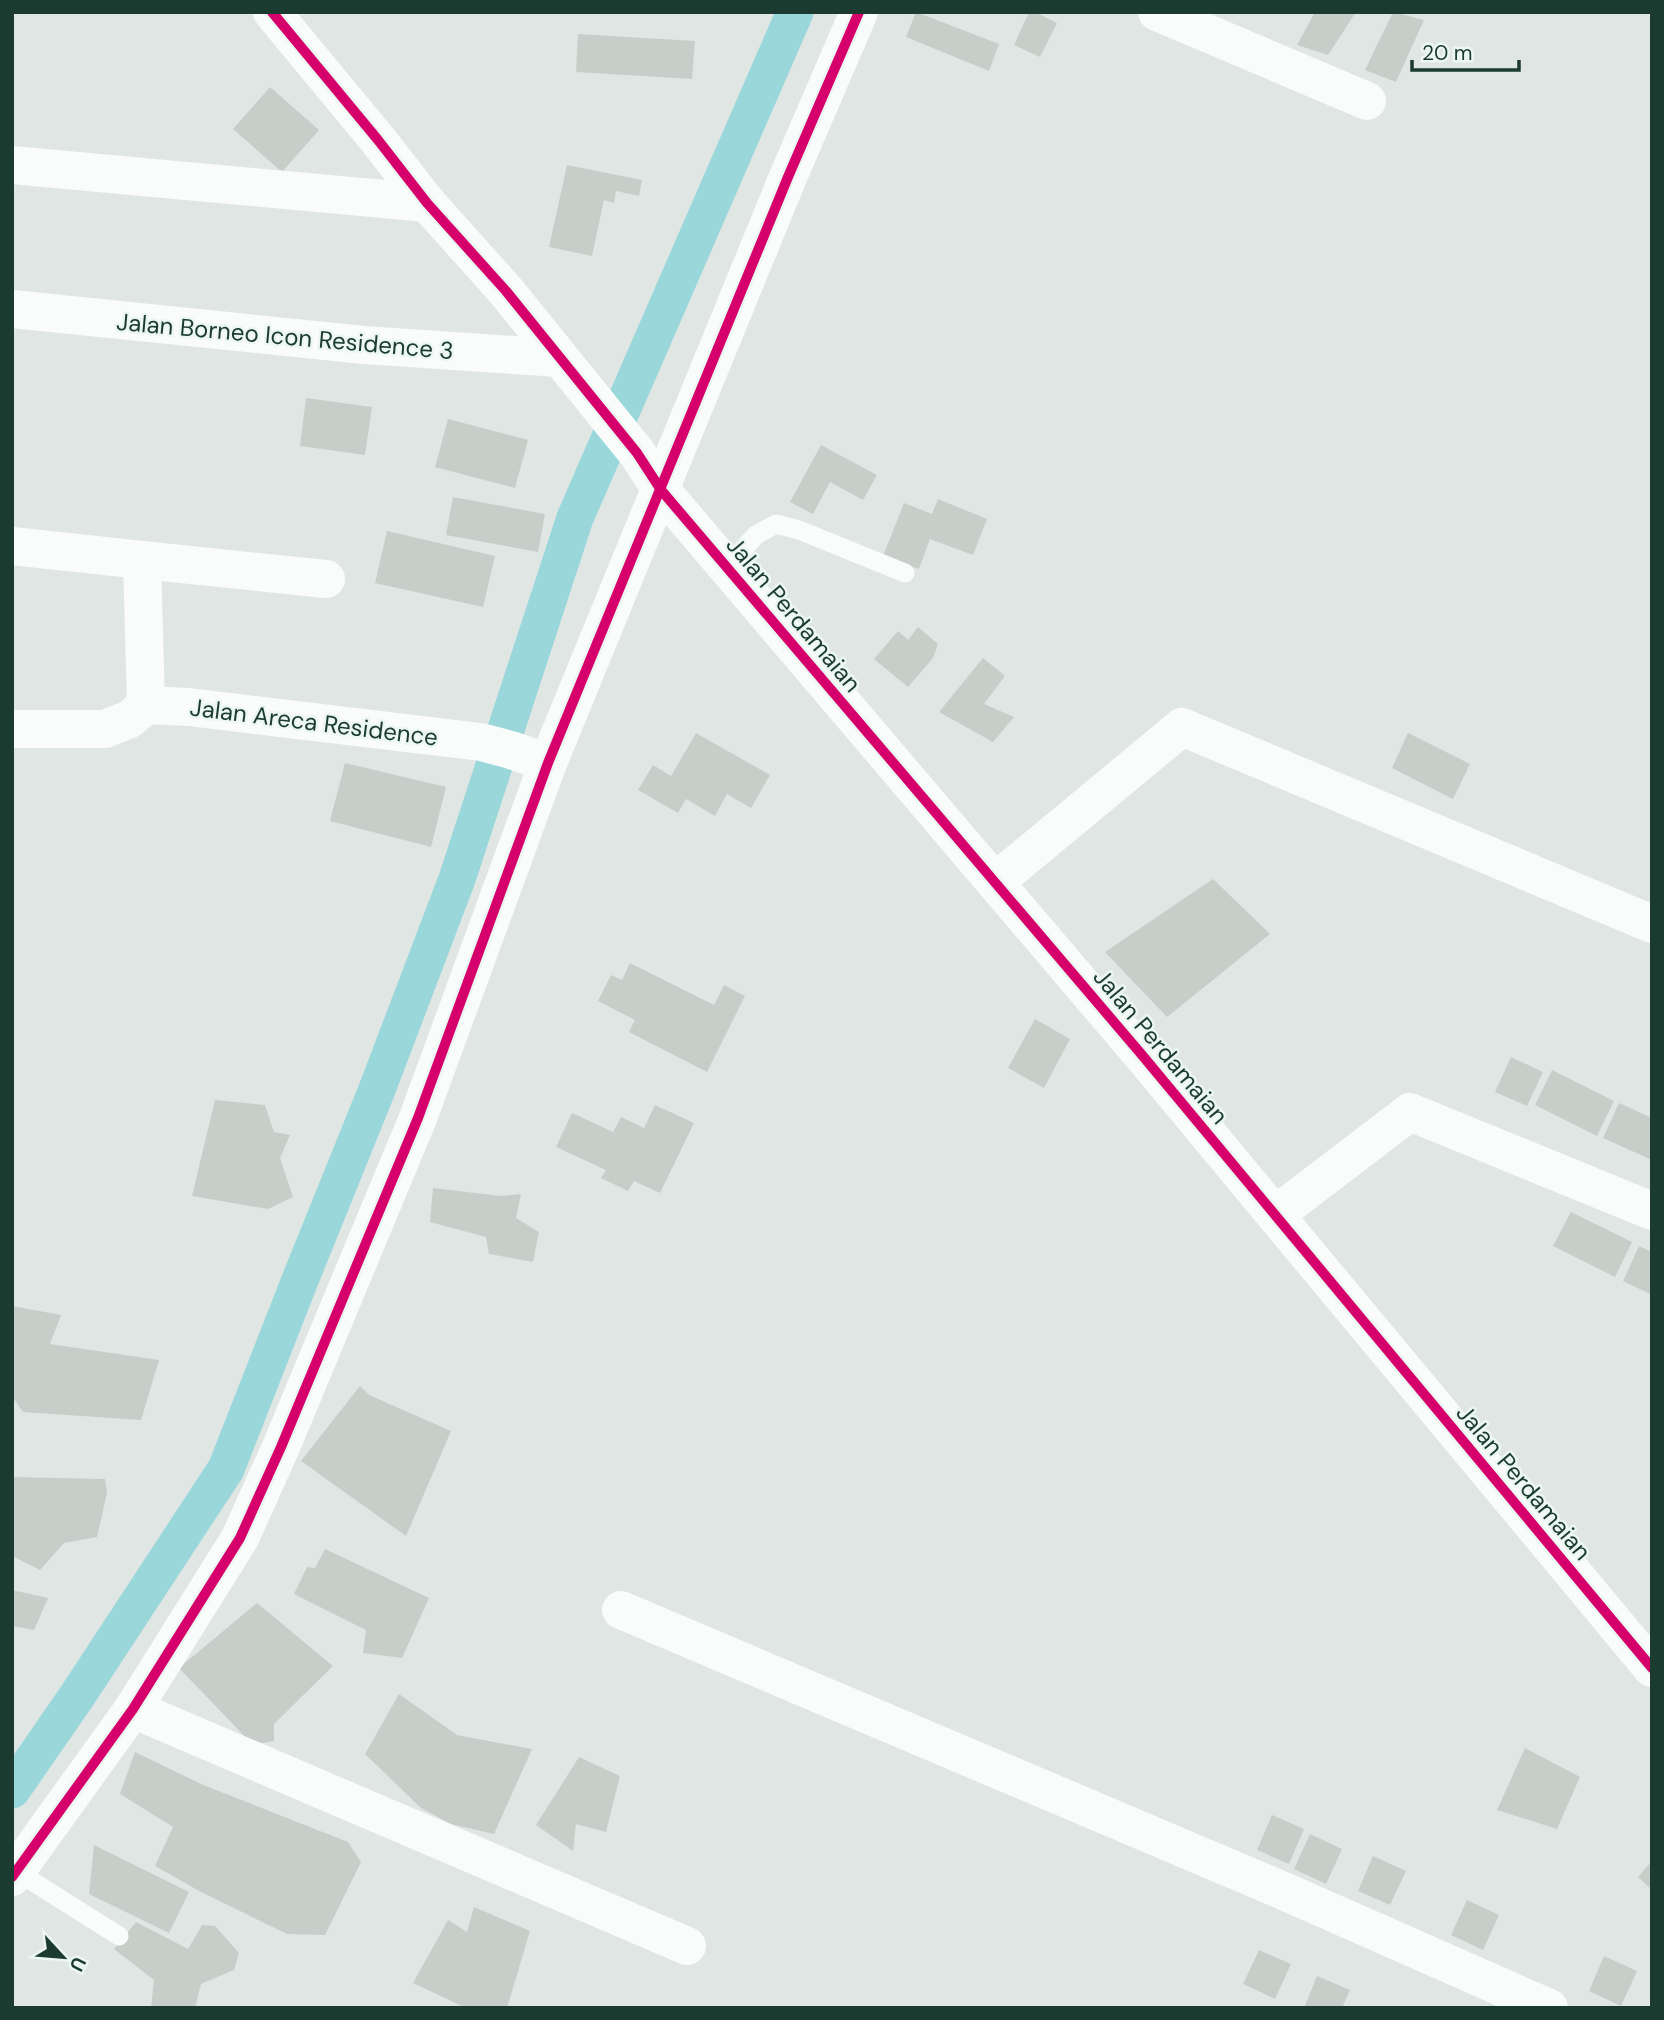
<svg xmlns="http://www.w3.org/2000/svg" width="1664" height="2020" font-family="'DM Sans',sans-serif">
<style>
.lines{fill:none;stroke-linecap:round;stroke-linejoin:round}
.canal{stroke:#99d7db;stroke-width:37}
.building{fill:#c7ceca}
.service{stroke:#fafbfb;stroke-width:19}
.minor{stroke:#fafbfb;stroke-width:38}
.tertiary{stroke:#fafbfb;stroke-width:38}
.cycleway-casing{stroke:#ecf7f1;stroke-width:15}
.cycleway{stroke:#d6006c;stroke-width:10}
.labels{text-anchor:middle;dominant-baseline:central;stroke-width:5;stroke-linejoin:round;paint-order:stroke}
.street-label{font-size:24px;fill:#1c3b30;stroke:#ecf7f1}
</style>
<rect width="100%" height="100%" fill="#e0e6e3"/>
<g class="lines">
<!-- canal -->
<polyline class="canal" points="12,1790 77,1696 226,1469 300,1280 376,1092 457,879 575,518 795,12"/>
</g>
<!-- building -->
<g class="building">
<polygon points="916,12 999,44 989,71 906,37"/>
<polygon points="1029,12 1035,12 1057,23 1040,57 1014,45"/>
<polygon points="1315,12 1356,12 1328,55 1297,45"/>
<polygon points="1393,12 1424,20 1396,82 1365,70"/>
<polygon points="578,34 695,41 692,79 576,72"/>
<polygon points="270,87 319,130 282,172 233,129"/>
<polygon points="567,165 642,180 639,196 616,191 614,203 604,200 592,256 549,247"/>
<polygon points="306,398 372,407 365,455 300,446"/>
<polygon points="448,419 528,440 515,488 435,467"/>
<polygon points="821,445 877,475 863,500 830,482 813,514 790,502"/>
<polygon points="453,497 545,514 538,552 446,535"/>
<polygon points="938,499 987,519 973,555 930,539 919,569 883,556 904,503 932,514"/>
<polygon points="387,531 495,556 483,607 375,583"/>
<polygon points="918,627 938,644 933,658 908,687 874,659 898,631 908,640"/>
<polygon points="983,658 1005,676 984,704 1014,717 993,742 939,712"/>
<polygon points="696,733 770,775 751,808 727,794 715,816 686,799 678,813 638,790 653,765 671,776"/>
<polygon points="1408,733 1470,764 1453,799 1392,768"/>
<polygon points="345,763 446,787 431,847 330,821"/>
<polygon points="1213,879 1270,934 1167,1017 1105,952"/>
<polygon points="630,963 714,1005 724,985 745,996 707,1072 629,1032 635,1020 598,1001 611,975 622,980"/>
<polygon points="1035,1019 1070,1039 1044,1088 1008,1068"/>
<polygon points="1511,1057 1543,1072 1527,1106 1495,1092"/>
<polygon points="1552,1070 1614,1101 1597,1136 1535,1105"/>
<polygon points="215,1100 265,1105 274,1132 290,1135 280,1158 293,1197 268,1209 192,1196"/>
<polygon points="1619,1103 1652,1118 1652,1160 1603,1138"/>
<polygon points="655,1105 694,1123 660,1193 634,1181 628,1191 601,1178 606,1170 556,1147 572,1113 613,1132 621,1117 644,1128"/>
<polygon points="433,1188 501,1196 521,1194 516,1218 539,1232 533,1262 489,1254 486,1237 430,1222"/>
<polygon points="1571,1212 1632,1242 1615,1277 1553,1246"/>
<polygon points="1639,1246 1652,1252 1652,1295 1623,1281"/>
<polygon points="12,1306 61,1315 50,1344 159,1360 141,1420 23,1412 12,1396"/>
<polygon points="360,1386 369,1395 451,1431 406,1536 301,1461"/>
<polygon points="12,1477 105,1479 107,1493 97,1537 64,1543 40,1570 12,1556"/>
<polygon points="325,1549 429,1598 402,1658 363,1653 366,1630 294,1594 307,1567 315,1568"/>
<polygon points="12,1590 48,1598 34,1630 12,1626"/>
<polygon points="257,1603 333,1666 274,1724 274,1741 253,1745 179,1668"/>
<polygon points="399,1694 457,1735 532,1749 494,1834 451,1824 421,1808 365,1754"/>
<polygon points="1525,1748 1580,1777 1557,1829 1497,1810"/>
<polygon points="135,1752 201,1784 348,1842 361,1862 325,1935 287,1934 201,1892 155,1866 173,1827 120,1794"/>
<polygon points="579,1757 620,1776 606,1832 576,1824 573,1851 536,1825"/>
<polygon points="1272,1815 1304,1829 1289,1864 1257,1850"/>
<polygon points="1310,1834 1342,1849 1326,1884 1294,1869"/>
<polygon points="94,1845 189,1892 169,1933 89,1894"/>
<polygon points="1373,1856 1406,1871 1390,1905 1358,1891"/>
<polygon points="1652,1861 1652,1890 1638,1877"/>
<polygon points="1467,1900 1499,1915 1483,1950 1451,1935"/>
<polygon points="474,1907 530,1931 507,2008 466,2008 413,1983 448,1920 467,1932"/>
<polygon points="136,1922 188,1949 202,1925 215,1926 239,1953 234,1970 201,1984 195,2008 151,2008 154,1980 114,1949"/>
<polygon points="1259,1950 1291,1964 1275,1999 1243,1984"/>
<polygon points="1604,1956 1637,1971 1621,2006 1589,1991"/>
<polygon points="1317,1976 1350,1990 1342,2008 1304,2008"/>
</g>
<g class="lines">
<!-- service -->
<g class="service">
<polyline points="727,567 756,535 776,524 799,530 905,573"/>
<polyline points="16,1871 119,1936"/>
</g>
<!-- minor -->
<g class="minor">
<polyline points="1157,12 1367,101"/>
<polyline points="12,165 427,203"/>
<polyline points="12,309 364,345 559,358"/>
<polyline points="12,546 142,560 146,705"/>
<polyline points="142,560 326,579"/>
<polyline points="12,729 105,729 130,719 146,705 189,707 481,742 511,750 548,763"/>
<polyline points="995,882 1182,727 1652,924"/>
<polyline points="1275,1215 1410,1112 1652,1211"/>
<polyline points="621,1610 1279,1889 1549,2008"/>
<polyline points="133,1709 687,1946"/>
<polyline points="12,1877 133,1709 240,1538 281,1447 418,1118 548,763 788,177 859,12"/>
</g>
<!-- tertiary -->
<polyline class="tertiary" points="272,12 378,140 427,203 506,291 637,453 661,490 1142,1055 1652,1668"/>
<!-- cycleway casing -->
<g class="cycleway-casing">
<g id="cycleway">
<polyline points="272,12 378,140 427,203 506,291 637,453 661,490 1142,1055 1652,1668"/>
<polyline points="12,1877 133,1709 240,1538 281,1447 418,1118 548,763 788,177 859,12"/>
</g>
</g>
<!-- cycleway -->
<use href="#cycleway" class="cycleway"/>
</g>
<g class="labels">
<!-- street labels -->
<g class="street-label">
<text transform="translate(285 336) rotate(5)">Jalan Borneo Icon Residence 3</text>
<text transform="translate(794 614) rotate(50)">Jalan Perdamaian</text>
<text transform="translate(314 722) rotate(7)">Jalan Areca Residence</text>
<text transform="translate(1161 1046) rotate(50)">Jalan Perdamaian</text>
<text transform="translate(1524 1482) rotate(50)">Jalan Perdamaian</text>
</g>
</g>
<!-- border -->
<rect width="1664" height="2020" fill="none" stroke="#1c3b30" stroke-width="28"/>
<!-- north arrow -->
<g transform="translate(63 1957) rotate(116)" stroke="#ecf7f1" stroke-width="5" paint-order="stroke">
<path d="M0-5L12 26L0 18L-12 26Z" fill="#1c3b30"/>
<text y="-10" font-size="19" font-weight="bold" text-anchor="middle" fill="#1c3b30">U</text>
</g>
<!-- scale -->
<path d="M1412 60v10h107v-10" fill="none" stroke="#1c3b30" stroke-width="3.5"/>
<text x="1422" y="60" font-size="21" fill="#1c3b30" stroke="#ecf7f1" stroke-width="5" paint-order="stroke">20 m</text>
</svg>
